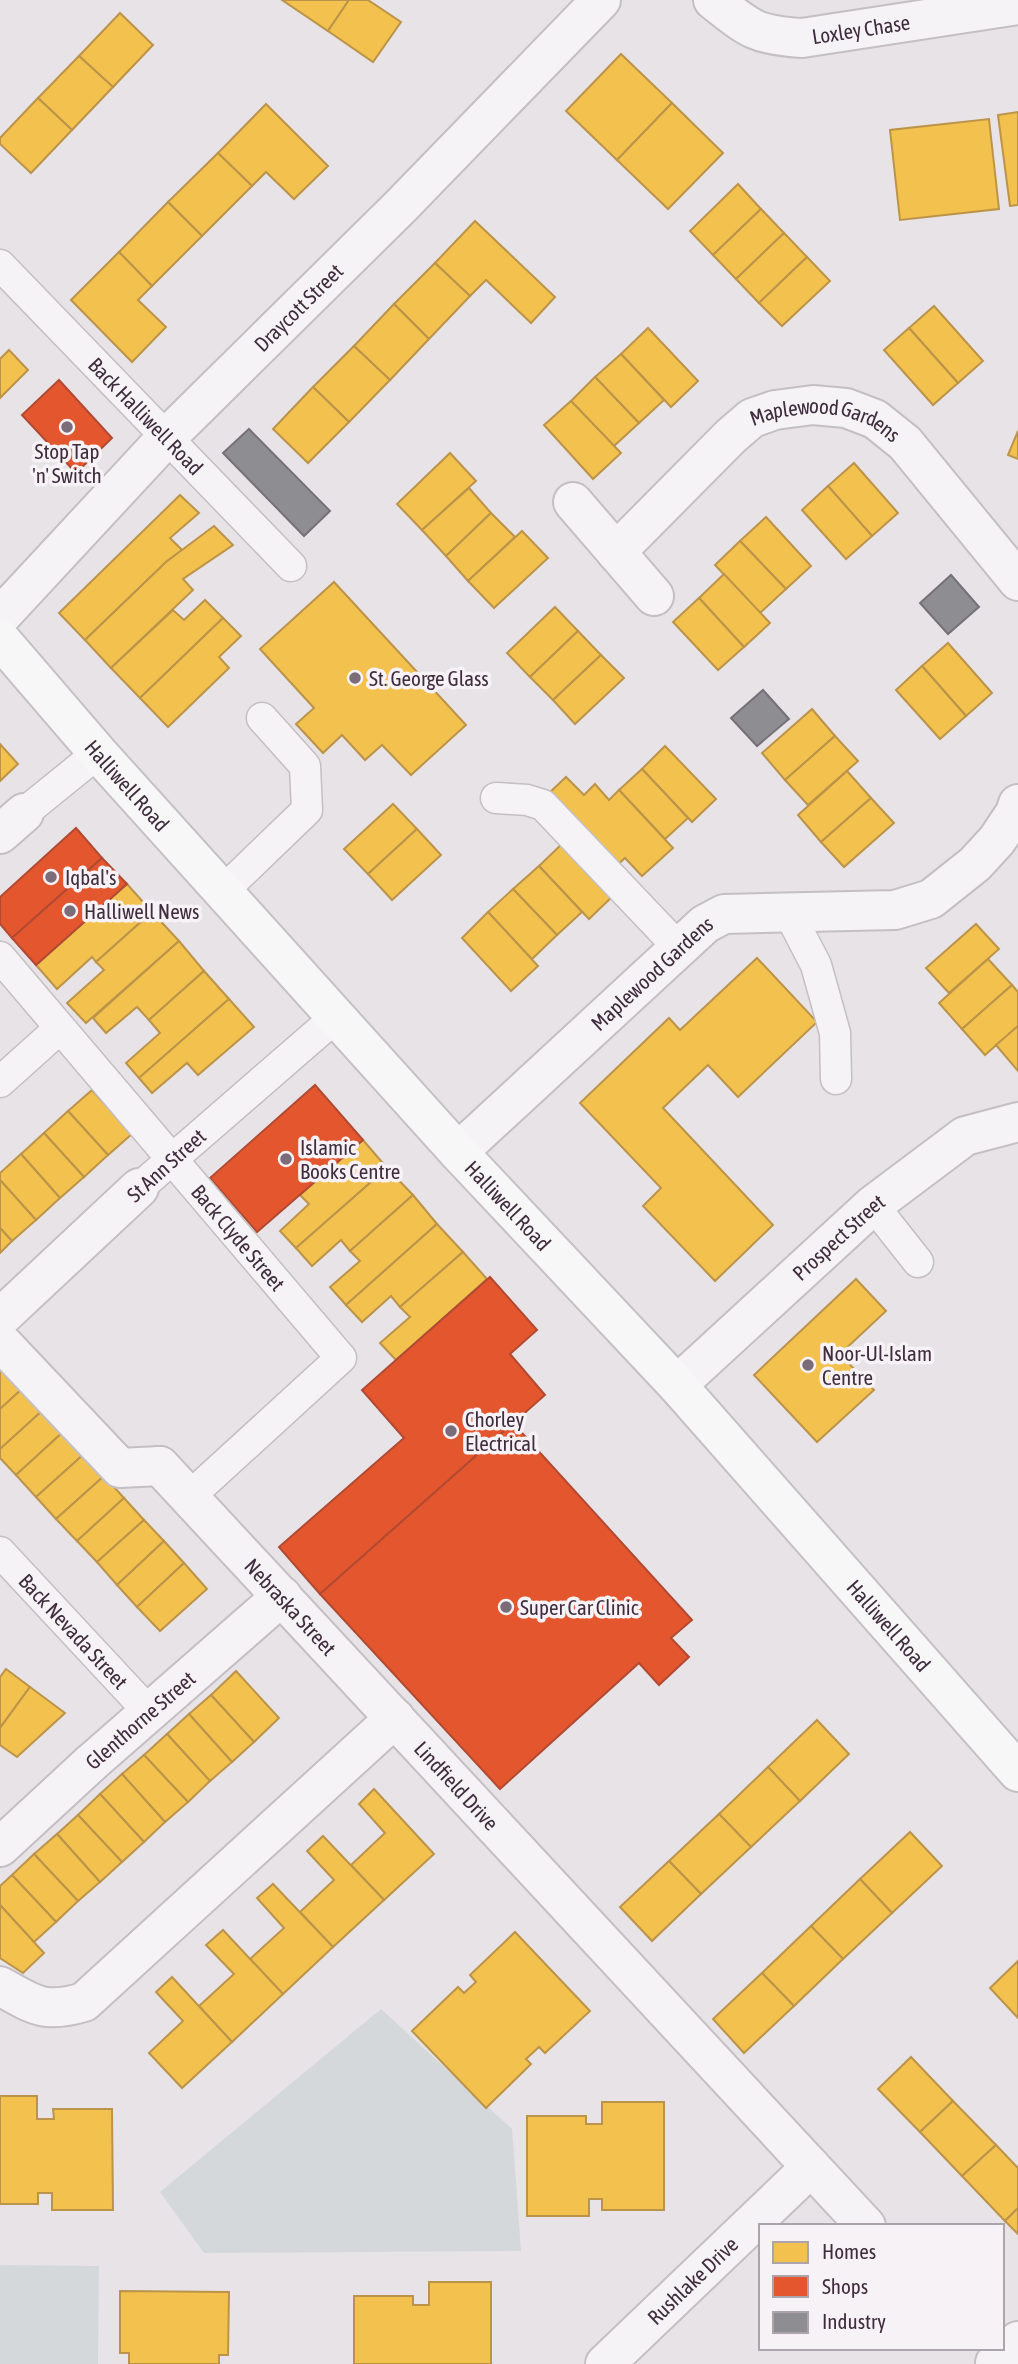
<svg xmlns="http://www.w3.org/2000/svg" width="1018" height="2364" font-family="'Asap Condensed',sans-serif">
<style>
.green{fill:#d4d8db}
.homes{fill:#f2c14e;stroke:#bc9449;stroke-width:2}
.shops{fill:#e4572e;stroke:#b24a32;stroke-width:2}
.industry{fill:#8d8d92;stroke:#767078;stroke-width:2}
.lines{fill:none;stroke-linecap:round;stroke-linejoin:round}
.service-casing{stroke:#c3bfc2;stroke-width:33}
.pedestrian-casing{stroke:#c3bfc2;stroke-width:42}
.minor-casing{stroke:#c3bfc2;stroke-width:42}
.primary-casing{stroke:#c5c0c4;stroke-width:42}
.service{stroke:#f5f3f5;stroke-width:30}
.pedestrian{stroke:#f5f3f5;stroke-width:38}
.minor{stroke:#f5f3f5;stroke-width:38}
.primary{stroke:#f7f7f7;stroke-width:38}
.poi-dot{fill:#7a6c78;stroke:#f7f2f6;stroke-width:2.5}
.labels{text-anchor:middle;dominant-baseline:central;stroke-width:7;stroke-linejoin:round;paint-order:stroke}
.street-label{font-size:21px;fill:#3f2c3d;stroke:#f7f2f6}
.poi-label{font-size:21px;fill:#3f2c3d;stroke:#f7f2f6;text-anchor:start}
</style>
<rect width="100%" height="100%" fill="#e8e3e7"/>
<!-- green -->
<g class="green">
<polygon points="381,2009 512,2129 521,2251 204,2253 160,2192"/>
<polygon points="0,2265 99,2266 98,2364 0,2364"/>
</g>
<!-- homes -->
<g class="homes">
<polygon points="282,0 349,0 328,31"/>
<polygon points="349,0 368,0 401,22 373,62 328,31"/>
<polygon points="120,13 153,45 113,87 79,56"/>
<polygon points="621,54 672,103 617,160 566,111"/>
<polygon points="79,56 113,87 72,130 38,98"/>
<polygon points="38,98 72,130 31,173 0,144 0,138"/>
<polygon points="672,103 723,153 668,209 617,160"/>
<polygon points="266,104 328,166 294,199 266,172 252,186 218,153"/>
<polygon points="1018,112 1018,205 1010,206 998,115"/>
<polygon points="989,119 999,209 900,220 890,130"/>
<polygon points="218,153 252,186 202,236 168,202"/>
<polygon points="738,184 761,209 713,255 690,231"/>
<polygon points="168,202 202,236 152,286 119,252"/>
<polygon points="761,209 784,233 736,279 713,255"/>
<polygon points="475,221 555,297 531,323 486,280 470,296 435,263"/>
<polygon points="784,233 807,257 759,303 736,279"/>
<polygon points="119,252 152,286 138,300 166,327 132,362 71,300"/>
<polygon points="807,257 830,281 782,326 759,303"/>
<polygon points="435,263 470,296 429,339 394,304"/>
<polygon points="394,304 429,339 390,380 354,346"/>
<polygon points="934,306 983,361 958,383 909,328"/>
<polygon points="648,328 698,381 671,407 621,354"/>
<polygon points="909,328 958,383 933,405 884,350"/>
<polygon points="354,346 390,380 349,422 313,387"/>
<polygon points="9,350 28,370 0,398 0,359"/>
<polygon points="621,354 664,400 639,423 595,377"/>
<polygon points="595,377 639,423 614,446 571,401"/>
<polygon points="313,387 349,422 308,463 273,429"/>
<polygon points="571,401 621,453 593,479 544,425"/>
<polygon points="1018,431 1018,459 1008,455"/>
<polygon points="450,453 476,481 422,530 397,504"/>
<polygon points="854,463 898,513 872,536 828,486"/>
<polygon points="828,486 872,536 846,559 802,510"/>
<polygon points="469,488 491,513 446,556 422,530"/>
<polygon points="180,495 199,513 170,538 182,550 166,562 85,640 59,613"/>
<polygon points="491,513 515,537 468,581 446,556"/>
<polygon points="766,517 811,566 786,589 740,541"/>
<polygon points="214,526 233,545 183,579 193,590 111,668 85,640 166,562"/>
<polygon points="522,531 548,558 494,608 468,581"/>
<polygon points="740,541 786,589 760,613 715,565"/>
<polygon points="724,574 770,623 744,647 699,598"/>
<polygon points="334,582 466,725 411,775 382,745 365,760 342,735 323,753 296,724 314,708 260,649"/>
<polygon points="699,598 744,647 718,670 673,622"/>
<polygon points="205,600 223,618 140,698 111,668 173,610 184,620"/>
<polygon points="555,607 578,631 530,677 507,653"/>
<polygon points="223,618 241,636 219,657 229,668 168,727 140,698"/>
<polygon points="578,631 601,655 553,700 530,677"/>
<polygon points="948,643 992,693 966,716 922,666"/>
<polygon points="601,655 624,678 575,724 553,700"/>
<polygon points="922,666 966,716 940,739 896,690"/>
<polygon points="812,709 835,736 785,780 762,753"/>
<polygon points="835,736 858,761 808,805 785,780"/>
<polygon points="0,744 18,764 0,781"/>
<polygon points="665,746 716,799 692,822 642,769"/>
<polygon points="642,769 688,818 665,839 619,790"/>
<polygon points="847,771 871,798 821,842 798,815"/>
<polygon points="566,777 584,795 595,784 609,800 619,790 673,848 642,876 625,858 614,868 546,796"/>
<polygon points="871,798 894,823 844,867 821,842"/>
<polygon points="393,804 417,829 368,874 344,849"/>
<polygon points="417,829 441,855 392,900 368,874"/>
<polygon points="565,841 615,894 589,919 539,866"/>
<polygon points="539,866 582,912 557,935 513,889"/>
<polygon points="127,884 152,912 96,962 92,957 57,989 36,965"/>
<polygon points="513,889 557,935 532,959 488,912"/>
<polygon points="152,912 179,941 86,1023 67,1003 104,970 96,962"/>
<polygon points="488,912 538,966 511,991 462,938"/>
<polygon points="976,924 999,949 949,993 926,968"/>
<polygon points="179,941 204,971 149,1020 137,1007 106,1033 93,1018"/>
<polygon points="757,958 817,1022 738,1097 708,1065 663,1108 773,1225 715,1281 643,1206 661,1188 580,1103 669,1018 680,1030"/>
<polygon points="988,959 1012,985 962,1029 939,1003"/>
<polygon points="204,971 229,999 139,1078 126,1063 160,1033 149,1020"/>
<polygon points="1012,985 1018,992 1018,1026 985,1055 962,1029"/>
<polygon points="229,999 254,1027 198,1075 187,1063 152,1093 139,1078"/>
<polygon points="1018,1026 1018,1071 996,1045"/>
<polygon points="92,1090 132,1134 108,1155 68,1111"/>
<polygon points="68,1111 108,1155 84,1177 44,1133"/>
<polygon points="44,1133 84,1177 60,1198 21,1154"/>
<polygon points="363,1140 387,1168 296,1248 280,1231 309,1204 300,1195"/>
<polygon points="21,1154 60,1198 36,1220 0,1180 0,1173"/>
<polygon points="387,1168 413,1195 350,1251 341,1240 312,1266 296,1248"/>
<polygon points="0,1180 36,1220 12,1241 0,1228"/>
<polygon points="413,1195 437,1224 346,1305 330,1287 360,1261 350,1251"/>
<polygon points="437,1224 463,1252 400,1307 391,1296 362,1322 346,1305"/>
<polygon points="0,1228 12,1241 0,1253"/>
<polygon points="463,1252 487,1279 396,1360 380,1343 410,1317 400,1307"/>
<polygon points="856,1279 886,1311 840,1354 874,1390 817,1442 754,1375"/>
<polygon points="0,1363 23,1388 0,1409"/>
<polygon points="23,1388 43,1410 0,1449 0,1409"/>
<polygon points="43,1410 63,1432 16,1475 0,1458 0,1449"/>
<polygon points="63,1432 84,1454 36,1497 16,1475"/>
<polygon points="84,1454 104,1476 56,1519 36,1497"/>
<polygon points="104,1476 124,1498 77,1541 56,1519"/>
<polygon points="124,1498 144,1520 97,1562 77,1541"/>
<polygon points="144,1520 164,1541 117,1585 97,1562"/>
<polygon points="164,1541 184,1563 137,1607 117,1585"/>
<polygon points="184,1563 207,1589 160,1631 137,1607"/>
<polygon points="6,1669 30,1687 0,1728 0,1677"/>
<polygon points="236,1671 279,1718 254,1742 211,1695"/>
<polygon points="30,1687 65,1713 17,1757 0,1745 0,1728"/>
<polygon points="211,1695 254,1742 232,1762 189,1714"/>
<polygon points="189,1714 232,1762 210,1781 167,1734"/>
<polygon points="817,1720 849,1754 800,1801 768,1767"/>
<polygon points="167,1734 210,1781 188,1802 144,1755"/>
<polygon points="144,1755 188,1802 165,1822 122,1774"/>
<polygon points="768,1767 800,1801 751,1847 719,1814"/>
<polygon points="122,1774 165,1822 144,1842 100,1794"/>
<polygon points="374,1789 434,1854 384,1900 351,1865 385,1833 359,1804"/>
<polygon points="100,1794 144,1842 122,1862 78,1815"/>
<polygon points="719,1814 751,1847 701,1894 669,1861"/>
<polygon points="78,1815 122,1862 100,1882 57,1834"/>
<polygon points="910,1832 942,1866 892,1913 860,1879"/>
<polygon points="57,1834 100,1882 78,1901 34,1854"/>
<polygon points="323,1836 384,1900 333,1947 300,1912 334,1880 307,1851"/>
<polygon points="34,1854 78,1901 56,1922 12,1875"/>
<polygon points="669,1861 701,1894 652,1941 620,1907"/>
<polygon points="12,1875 56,1922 34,1942 0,1905 0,1886"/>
<polygon points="860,1879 892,1913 843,1959 811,1926"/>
<polygon points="273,1884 333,1947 283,1994 250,1959 284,1928 257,1898"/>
<polygon points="0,1905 44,1953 23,1973 0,1958"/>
<polygon points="811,1926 843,1959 794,2006 762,1973"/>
<polygon points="223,1930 283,1994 232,2042 199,2006 234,1974 206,1945"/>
<polygon points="515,1932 590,2011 545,2053 539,2047 526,2059 531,2064 486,2108 412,2031 458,1987 464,1993 476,1982 470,1975"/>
<polygon points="1018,1961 1018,2018 990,1988"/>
<polygon points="762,1973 794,2006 744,2053 713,2019"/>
<polygon points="172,1977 232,2042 182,2088 149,2053 183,2021 156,1992"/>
<polygon points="911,2057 953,2101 920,2132 878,2089"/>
<polygon points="0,2096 37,2096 37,2119 54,2119 53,2109 112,2109 113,2210 52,2210 52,2193 38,2193 38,2204 0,2204"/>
<polygon points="953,2101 996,2145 962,2176 920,2132"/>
<polygon points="602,2102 664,2102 664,2210 602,2210 602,2199 589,2199 589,2216 527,2216 527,2116 586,2116 586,2124 602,2124"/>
<polygon points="996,2145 1018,2168 1018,2208 1005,2221 962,2176"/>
<polygon points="1018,2208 1018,2234 1005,2221"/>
<polygon points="429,2282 491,2282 491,2364 354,2364 354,2296 413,2296 413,2305 429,2305"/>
<polygon points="120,2291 229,2292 228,2355 219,2355 219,2364 129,2364 129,2353 120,2353"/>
</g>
<!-- shops -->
<g class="shops">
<polygon points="59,380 112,438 76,473 22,415"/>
<polygon points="76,828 102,858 12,938 0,924 0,897"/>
<polygon points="102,858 127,884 36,965 12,938"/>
<polygon points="315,1085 363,1140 257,1232 210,1178"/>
<polygon points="490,1277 537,1330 510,1354 545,1395 320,1594 279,1547 404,1438 362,1390"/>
<polygon points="513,1423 692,1620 671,1638 689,1657 659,1685 639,1663 500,1789 320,1594"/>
</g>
<!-- industry -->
<g class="industry">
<polygon points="249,429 330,511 304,536 223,453"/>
<polygon points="951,575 979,607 948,634 920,603"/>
<polygon points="763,690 789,719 757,746 731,718"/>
</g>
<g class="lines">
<!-- service casing -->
<g class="service-casing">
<g id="service">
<path id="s1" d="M0,265L291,566"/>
<polyline points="496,798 527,800 543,805 679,948"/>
<polyline points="24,813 98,753"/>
<polyline points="223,891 307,810 305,766 262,718"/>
<polyline points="788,911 816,965 835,1033 836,1079"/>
<path id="s2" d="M0,957L341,1358L189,1497"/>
<polyline points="0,1082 59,1029"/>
<polyline points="139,1188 336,1017"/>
<polyline points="873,1205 918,1262"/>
<path id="s3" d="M0,1552L149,1712"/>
</g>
</g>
<!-- pedestrian casing -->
<g class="pedestrian-casing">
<g id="pedestrian">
<polyline points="0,834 24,813"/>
<polyline points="0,1318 139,1188"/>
<polyline points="0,1341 120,1468 160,1466"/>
<polyline points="0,1847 91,1763"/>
</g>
</g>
<!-- minor casing -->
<g class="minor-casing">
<g id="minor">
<path id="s4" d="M713,0C750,29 755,35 802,38L1018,5"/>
<polyline points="573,502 654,596"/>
<path id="s5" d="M616,552L731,436L752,418L775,410L813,405L846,408L875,419L905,443L1018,581"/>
<path id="s6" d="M0,617L167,437L401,206L601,0"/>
<path id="s7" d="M458,1152L705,924L724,914L895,910L931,899L975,864L997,840L1015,813L1018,804"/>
<path id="s8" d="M677,1385L873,1205L965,1136L1018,1122"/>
<path id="s9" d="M160,1466L866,2226"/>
<polyline points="91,1763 282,1596"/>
<path d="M0,1986C34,2005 44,2014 84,2002L395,1718"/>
<polyline points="995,2363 1018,2341"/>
<path id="s10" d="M605,2364L811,2167"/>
</g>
</g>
<!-- primary casing -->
<g class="primary-casing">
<g id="primary">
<path id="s11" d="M0,639L98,753L458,1152L677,1385L1018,1772"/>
</g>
</g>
<!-- service -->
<use href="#service" class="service"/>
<!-- pedestrian -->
<use href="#pedestrian" class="pedestrian"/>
<!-- minor -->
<use href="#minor" class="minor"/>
<!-- primary -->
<use href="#primary" class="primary"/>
</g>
<!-- markers -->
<g class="poi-dot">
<circle cx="67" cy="427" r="7"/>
<circle cx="355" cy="678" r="7"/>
<circle cx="51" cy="877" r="7"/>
<circle cx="70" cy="911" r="7"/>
<circle cx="286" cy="1159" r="7"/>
<circle cx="808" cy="1365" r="7"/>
<circle cx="451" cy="1431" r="7"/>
<circle cx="506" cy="1607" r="7"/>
</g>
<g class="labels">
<!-- street labels -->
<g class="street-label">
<text stroke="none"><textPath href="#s4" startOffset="159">Loxley Chase</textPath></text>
<text stroke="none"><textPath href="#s6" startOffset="430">Draycott Street</textPath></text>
<text stroke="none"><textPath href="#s1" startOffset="210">Back Halliwell Road</textPath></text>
<text stroke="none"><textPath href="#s5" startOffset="268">Maplewood Gardens</textPath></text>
<text stroke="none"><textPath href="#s11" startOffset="194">Halliwell Road</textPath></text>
<text stroke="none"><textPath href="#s7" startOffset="264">Maplewood Gardens</textPath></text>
<text transform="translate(166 1165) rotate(-42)">St Ann Street</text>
<text stroke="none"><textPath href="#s11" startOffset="761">Halliwell Road</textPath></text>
<text stroke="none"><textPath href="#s2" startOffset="368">Back Clyde Street</textPath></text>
<text stroke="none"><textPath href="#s8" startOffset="219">Prospect Street</textPath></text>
<text stroke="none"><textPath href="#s9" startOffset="192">Nebraska Street</textPath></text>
<text stroke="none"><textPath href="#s11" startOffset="1328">Halliwell Road</textPath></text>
<text stroke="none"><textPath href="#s3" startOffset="108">Back Nevada Street</textPath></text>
<text transform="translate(140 1720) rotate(-41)">Glenthorne Street</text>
<text stroke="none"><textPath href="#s9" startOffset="436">Lindfield Drive</textPath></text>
<text stroke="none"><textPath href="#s10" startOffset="121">Rushlake Drive</textPath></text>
</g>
<!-- poi labels -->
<g class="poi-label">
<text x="67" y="451" text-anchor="middle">Stop Tap<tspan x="67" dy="24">'n' Switch</tspan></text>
<text x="369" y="678">St. George Glass</text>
<text x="65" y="877">Iqbal's</text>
<text x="84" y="911">Halliwell News</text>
<text x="300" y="1147">Islamic<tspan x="300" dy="24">Books Centre</tspan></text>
<text x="822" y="1353">Noor-Ul-Islam<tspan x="822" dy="24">Centre</tspan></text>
<text x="465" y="1419">Chorley<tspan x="465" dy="24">Electrical</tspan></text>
<text x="520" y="1607">Super Car Clinic</text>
</g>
</g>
<!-- legend -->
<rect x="759" y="2224" width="245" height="126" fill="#f7f2f6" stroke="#ada3ac" stroke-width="2"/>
<rect x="773" y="2242" width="35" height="21" fill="#f2c14e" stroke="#ada3ac" stroke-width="2"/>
<text x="822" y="2259" font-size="21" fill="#3f2c3d">Homes</text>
<rect x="773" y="2276" width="35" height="21" fill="#e4572e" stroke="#ada3ac" stroke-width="2"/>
<text x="822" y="2294" font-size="21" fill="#3f2c3d">Shops</text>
<rect x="773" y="2312" width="35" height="21" fill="#8d8d92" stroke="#ada3ac" stroke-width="2"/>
<text x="822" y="2329" font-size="21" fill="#3f2c3d">Industry</text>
</svg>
